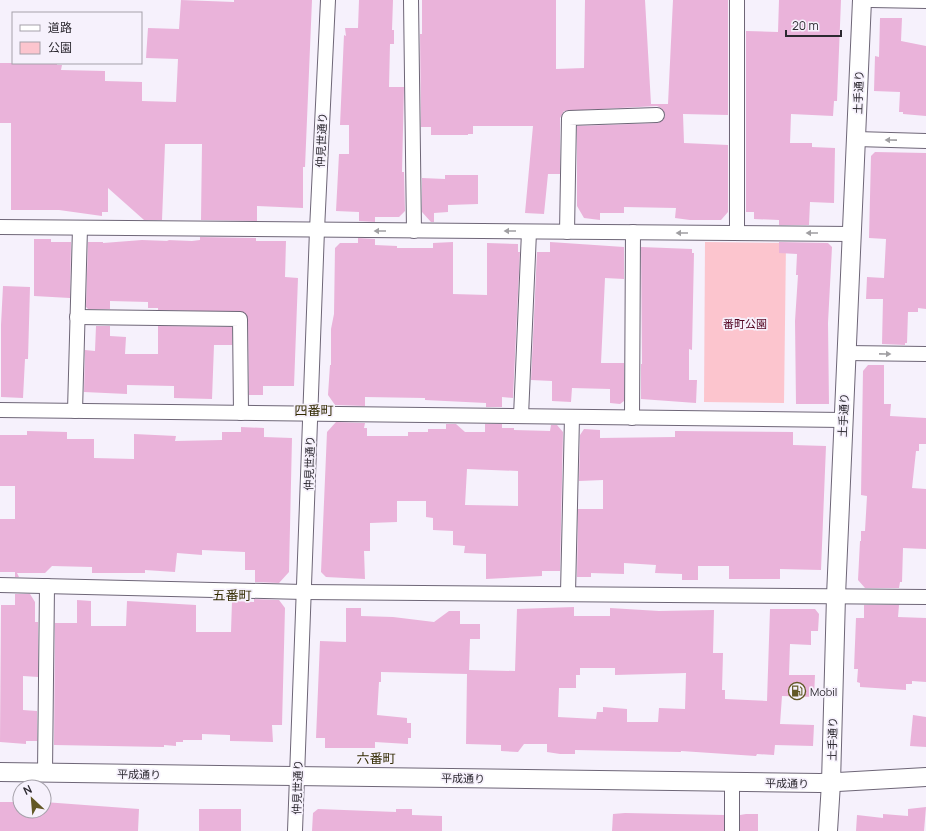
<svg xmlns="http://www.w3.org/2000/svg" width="926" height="831" font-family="Manrope,'Noto Sans JP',sans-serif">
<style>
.green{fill:#fcc5ce}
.building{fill:#eab3da;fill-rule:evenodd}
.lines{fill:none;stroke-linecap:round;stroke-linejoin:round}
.minor-casing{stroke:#6e6677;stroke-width:16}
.tertiary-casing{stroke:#6e6677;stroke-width:20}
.minor{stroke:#fff;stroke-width:14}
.tertiary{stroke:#fff;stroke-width:18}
.oneway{fill:#a09fa2}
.labels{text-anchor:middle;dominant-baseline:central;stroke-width:3.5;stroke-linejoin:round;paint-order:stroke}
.street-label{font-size:11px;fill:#2c2930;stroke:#f6f1fc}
.park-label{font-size:11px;fill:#520320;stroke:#f6f1fc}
.poi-label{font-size:11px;fill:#2c2930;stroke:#f6f1fc;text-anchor:start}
.quarter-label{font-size:13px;fill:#322a00;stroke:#f6f1fc}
</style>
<rect width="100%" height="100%" fill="#f6f1fc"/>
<!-- green -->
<polygon class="green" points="705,242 786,243 784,403 704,402"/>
<!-- building -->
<g class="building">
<polygon points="181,0 234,2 234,0 312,0 305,167 303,167 303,208 257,206 257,221 201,220 202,144 165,144 162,220 144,220 108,188 108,212 102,212 102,216 59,210 11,210 11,123 0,123 0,63 57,63 57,65 62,65 61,70 105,71 105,81 142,82 142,101 176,102 178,59 146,58 148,28 179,29"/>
<polygon points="359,0 393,0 392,30 394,30 394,44 390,44 389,87 404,87 402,172 404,172 405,211 399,217 375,217 375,222 359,221 359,212 336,211 339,154 349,154 349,125 340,125 344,35 346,36 345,28 358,28"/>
<polygon points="422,0 556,0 556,69 584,68 585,0 645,0 651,104 668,104 673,0 728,0 728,115 683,114 684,143 728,145 728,212 721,220 690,220 675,218 676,208 624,207 624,213 600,213 600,220 584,218 577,206 577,126 658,123 664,119 665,114 661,108 657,106 564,111 560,118 560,174 548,174 544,214 525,213 533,126 473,126 473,134 468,134 468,135 431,135 431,127 421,127 420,34 422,34"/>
<polygon points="779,0 841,0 837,101 834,101 833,116 791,114 790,143 812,143 812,147 835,148 834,203 810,202 809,225 779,225 779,220 754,219 754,212 746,212 746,31 778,32"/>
<polygon points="880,18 902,18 901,41 926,46 926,116 903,114 903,112 899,112 900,92 874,91 875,56 879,57"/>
<polygon points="875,152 926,153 926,309 918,308 918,312 908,312 907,343 905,343 905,345 882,344 883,299 866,299 867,277 884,278 886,239 869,238 871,156"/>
<polygon points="445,175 478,175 478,204 448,205 448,212 434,213 434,222 431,222 422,212 422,178 445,179"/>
<polygon points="200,237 256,238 256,241 286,241 285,277 298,278 294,386 263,386 263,395 249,395 248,319 244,312 158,310 158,308 148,308 148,302 110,301 110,309 88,309 86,307 88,242 103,242 103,243 142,240 169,241 167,240 192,241 200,240"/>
<polygon points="358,238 375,239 375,245 397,246 397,248 433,248 433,243 453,242 453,294 487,295 487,243 518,244 518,252 520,252 513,398 502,397 502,407 486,407 486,403 425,400 425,398 365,397 365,406 335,405 328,395 330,365 331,365 331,329 334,314 335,248 340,243 358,243"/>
<polygon points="34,239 51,239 51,242 71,242 70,298 34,296"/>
<polygon points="550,242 624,247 624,279 605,278 601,363 624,363 624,401 620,404 610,403 610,389 572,388 571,402 552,401 552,381 531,380 537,252 550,252"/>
<polygon points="779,242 828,243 832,247 828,323 829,404 796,404 795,321 798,275 796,275 797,254 779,253"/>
<polygon points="641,247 692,249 692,253 694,253 692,350 689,349 689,380 697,380 696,403 641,399 641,364 642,364"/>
<polygon points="3,286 30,287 28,359 25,359 23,398 1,397 1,325"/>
<polygon points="96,326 110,326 110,336 126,337 125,354 158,354 158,326 232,327 232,345 214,345 212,399 174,398 174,386 127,385 127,394 84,392 85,350 95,351"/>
<polygon points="868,365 884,365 884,404 891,404 890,416 926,418 926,444 919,444 919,451 916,451 912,488 926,489 926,549 903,548 902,582 900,582 899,588 865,588 858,580 860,541 861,541 861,531 865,531 867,496 861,495 863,371"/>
<path d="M336,422L365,423L364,428H367V436H408V432H428V429H446V424H456L465,432H485V424H502V428H514V430L550,431L551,425H557L563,432L560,571H542V576L486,579V554L464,553L465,546L453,545V531L433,530V518L426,517V501H397V522L370,523V551H364L365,579L326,577L321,572L327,432ZM467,469L518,471V506L465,505Z"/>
<polygon points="241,427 264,428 264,437 292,438 289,572 279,583 255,582 255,570 245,570 245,552 202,550 202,555 177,553 175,572 145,570 145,573 92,573 92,567 52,566 45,573 17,573 19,577 15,577 15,572 0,572 0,519 15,519 15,486 0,486 0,435 27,435 27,431 67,432 67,439 94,439 94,458 134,459 134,434 176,436 175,441 222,440 222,432 241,432"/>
<polygon points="584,429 600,430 600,438 675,437 675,431 793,432 793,445 826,446 821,570 780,569 780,579 729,579 729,566 698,566 698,580 682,580 682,574 655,573 656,565 624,563 624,574 591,573 591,577 577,577 578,509 603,509 603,480 579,481 580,435"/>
<polygon points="15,594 30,594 35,602 35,622 38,622 38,677 23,676 23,710 37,711 37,741 26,741 26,744 0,742 1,605 15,605"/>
<polygon points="254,599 279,600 285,608 282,725 272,725 273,742 230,741 230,735 202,734 202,740 183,740 183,742 176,742 176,746 164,745 164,747 54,745 55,623 77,623 77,600 91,601 91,626 126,626 127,601 196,605 196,632 231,632 232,601 254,602"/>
<polygon points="864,605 899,605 898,617 926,618 926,682 912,681 912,684 906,684 906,690 860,687 860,683 857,682 858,669 854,669 856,618 864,618"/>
<path d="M574,607V616H610V608L659,611L714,610L713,653H723L722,690H725V699L767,701L770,609H815L819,614L818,631H811V645L790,644L789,675H815L814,697L782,696L780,724L814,725L813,746L775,745L774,755L757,754L756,756L681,751V752L575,750V754H560L547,752V744H524L518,752L501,751V745L466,744L467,674L381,672V682H379L377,715L407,718V723H411V738H408V744L375,742V748H325V738H316L320,641L346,642V608H361V616L393,617L434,622L449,611H460V624H480V639H470L469,670L515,671L517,609ZM580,668H615V675L686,673L685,709L659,708L658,722H627V709L603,707V712H597L596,719L558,717L559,688H576V675H580Z"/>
<polygon points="913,715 926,717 926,747 910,746"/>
<polygon points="0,802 20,802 20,811 44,811 44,802 139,809 138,831 0,831"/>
<polygon points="926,807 924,831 856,831 857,815 883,818 883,814 908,816 908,809"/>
<rect x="199" y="809" width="42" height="22"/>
<polygon points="318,809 396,812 396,809 412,809 412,815 442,816 442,831 312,831 313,813"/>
<polygon points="625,813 724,815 724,831 612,831 613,814"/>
<polygon points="746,814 758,814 758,831 740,831 740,815"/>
</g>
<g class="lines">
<!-- minor casing -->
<g class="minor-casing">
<g id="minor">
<polyline points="411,0 414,231"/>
<polyline points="871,0 926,1"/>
<polyline points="856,139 926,141"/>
<polyline points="0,227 851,234"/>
<polyline points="567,232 569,118 657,115"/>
<polyline points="737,233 737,0"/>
<polyline points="77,317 240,319 241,413"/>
<polyline points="846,353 926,354"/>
<polyline points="0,410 843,420"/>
<polyline points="75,411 80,228"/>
<polyline points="521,416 529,232"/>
<polyline points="632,418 633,232"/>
<polyline points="0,585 304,592 926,597"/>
<polyline points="568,593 572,417"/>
<polyline points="45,772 47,586"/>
<polyline points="295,831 317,230 328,0"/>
<polyline points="732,831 732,782"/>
</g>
</g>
<!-- tertiary casing -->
<g class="tertiary-casing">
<g id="tertiary">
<polyline points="0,772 820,783 926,777"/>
<polyline points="828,831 831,783 836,596 862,0"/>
</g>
</g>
<!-- minor -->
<use href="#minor" class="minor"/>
<!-- tertiary -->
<use href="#tertiary" class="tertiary"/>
</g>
<!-- one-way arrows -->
<defs><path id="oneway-solid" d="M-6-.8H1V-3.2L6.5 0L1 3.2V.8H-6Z"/></defs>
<g class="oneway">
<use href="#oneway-solid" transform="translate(891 140) rotate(-179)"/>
<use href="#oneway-solid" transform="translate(380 231) rotate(-180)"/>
<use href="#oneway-solid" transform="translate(510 231) rotate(-180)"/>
<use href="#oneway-solid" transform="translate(682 233) rotate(-180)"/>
<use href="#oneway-solid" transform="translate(812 233) rotate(-180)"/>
<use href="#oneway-solid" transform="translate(885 354) rotate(1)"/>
</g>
<!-- icons -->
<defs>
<g id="fuel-ring" transform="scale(0.9)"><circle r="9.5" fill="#f6f1fc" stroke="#625825" stroke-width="1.5"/><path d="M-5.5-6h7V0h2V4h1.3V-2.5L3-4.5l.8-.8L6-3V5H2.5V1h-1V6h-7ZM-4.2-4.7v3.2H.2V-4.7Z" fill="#625825"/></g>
</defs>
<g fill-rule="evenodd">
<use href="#fuel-ring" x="797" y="691"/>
</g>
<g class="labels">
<!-- street labels -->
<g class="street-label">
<text transform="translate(858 92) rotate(-88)">土手通り</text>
<text transform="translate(321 140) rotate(-87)">仲見世通り</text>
<text transform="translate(843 415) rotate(-87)">土手通り</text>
<text transform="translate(309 463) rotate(-88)">仲見世通り</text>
<text transform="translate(832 739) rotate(-89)">土手通り</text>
<text transform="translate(139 774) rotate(1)">平成通り</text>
<text transform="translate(463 778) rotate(1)">平成通り</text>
<text transform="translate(787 783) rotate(1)">平成通り</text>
<text transform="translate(297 787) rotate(-88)">仲見世通り</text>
</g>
<!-- park labels -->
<g class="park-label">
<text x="745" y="323">番町公園</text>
</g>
<!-- poi labels -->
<g class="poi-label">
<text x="810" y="691">Mobil</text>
</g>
<!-- quarter labels -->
<g class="quarter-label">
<text x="314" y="410">四番町</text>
<text x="232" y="595">五番町</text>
<text x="376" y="758">六番町</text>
</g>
</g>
<!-- legend -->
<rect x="12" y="12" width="130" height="52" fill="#f6f1fc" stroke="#a5a1aa"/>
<rect x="20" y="25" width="20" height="6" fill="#ffffff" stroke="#a5a1aa"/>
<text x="48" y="32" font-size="12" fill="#2c2930">道路</text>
<rect x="20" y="42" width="20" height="12" fill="#fcc5ce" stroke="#a5a1aa"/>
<text x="48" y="52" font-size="12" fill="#2c2930">公園</text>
<!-- north arrow -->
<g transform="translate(32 799) rotate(334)"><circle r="19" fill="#f6f1fc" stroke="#a5a1aa"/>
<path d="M0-3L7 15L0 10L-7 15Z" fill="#625825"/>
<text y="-6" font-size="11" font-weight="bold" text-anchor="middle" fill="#2c2930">N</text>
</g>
<!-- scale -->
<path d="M786 30v6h55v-6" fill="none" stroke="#2c2930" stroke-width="2"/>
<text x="792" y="30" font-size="12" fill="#2c2930" stroke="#f6f1fc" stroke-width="3" paint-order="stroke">20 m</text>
</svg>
